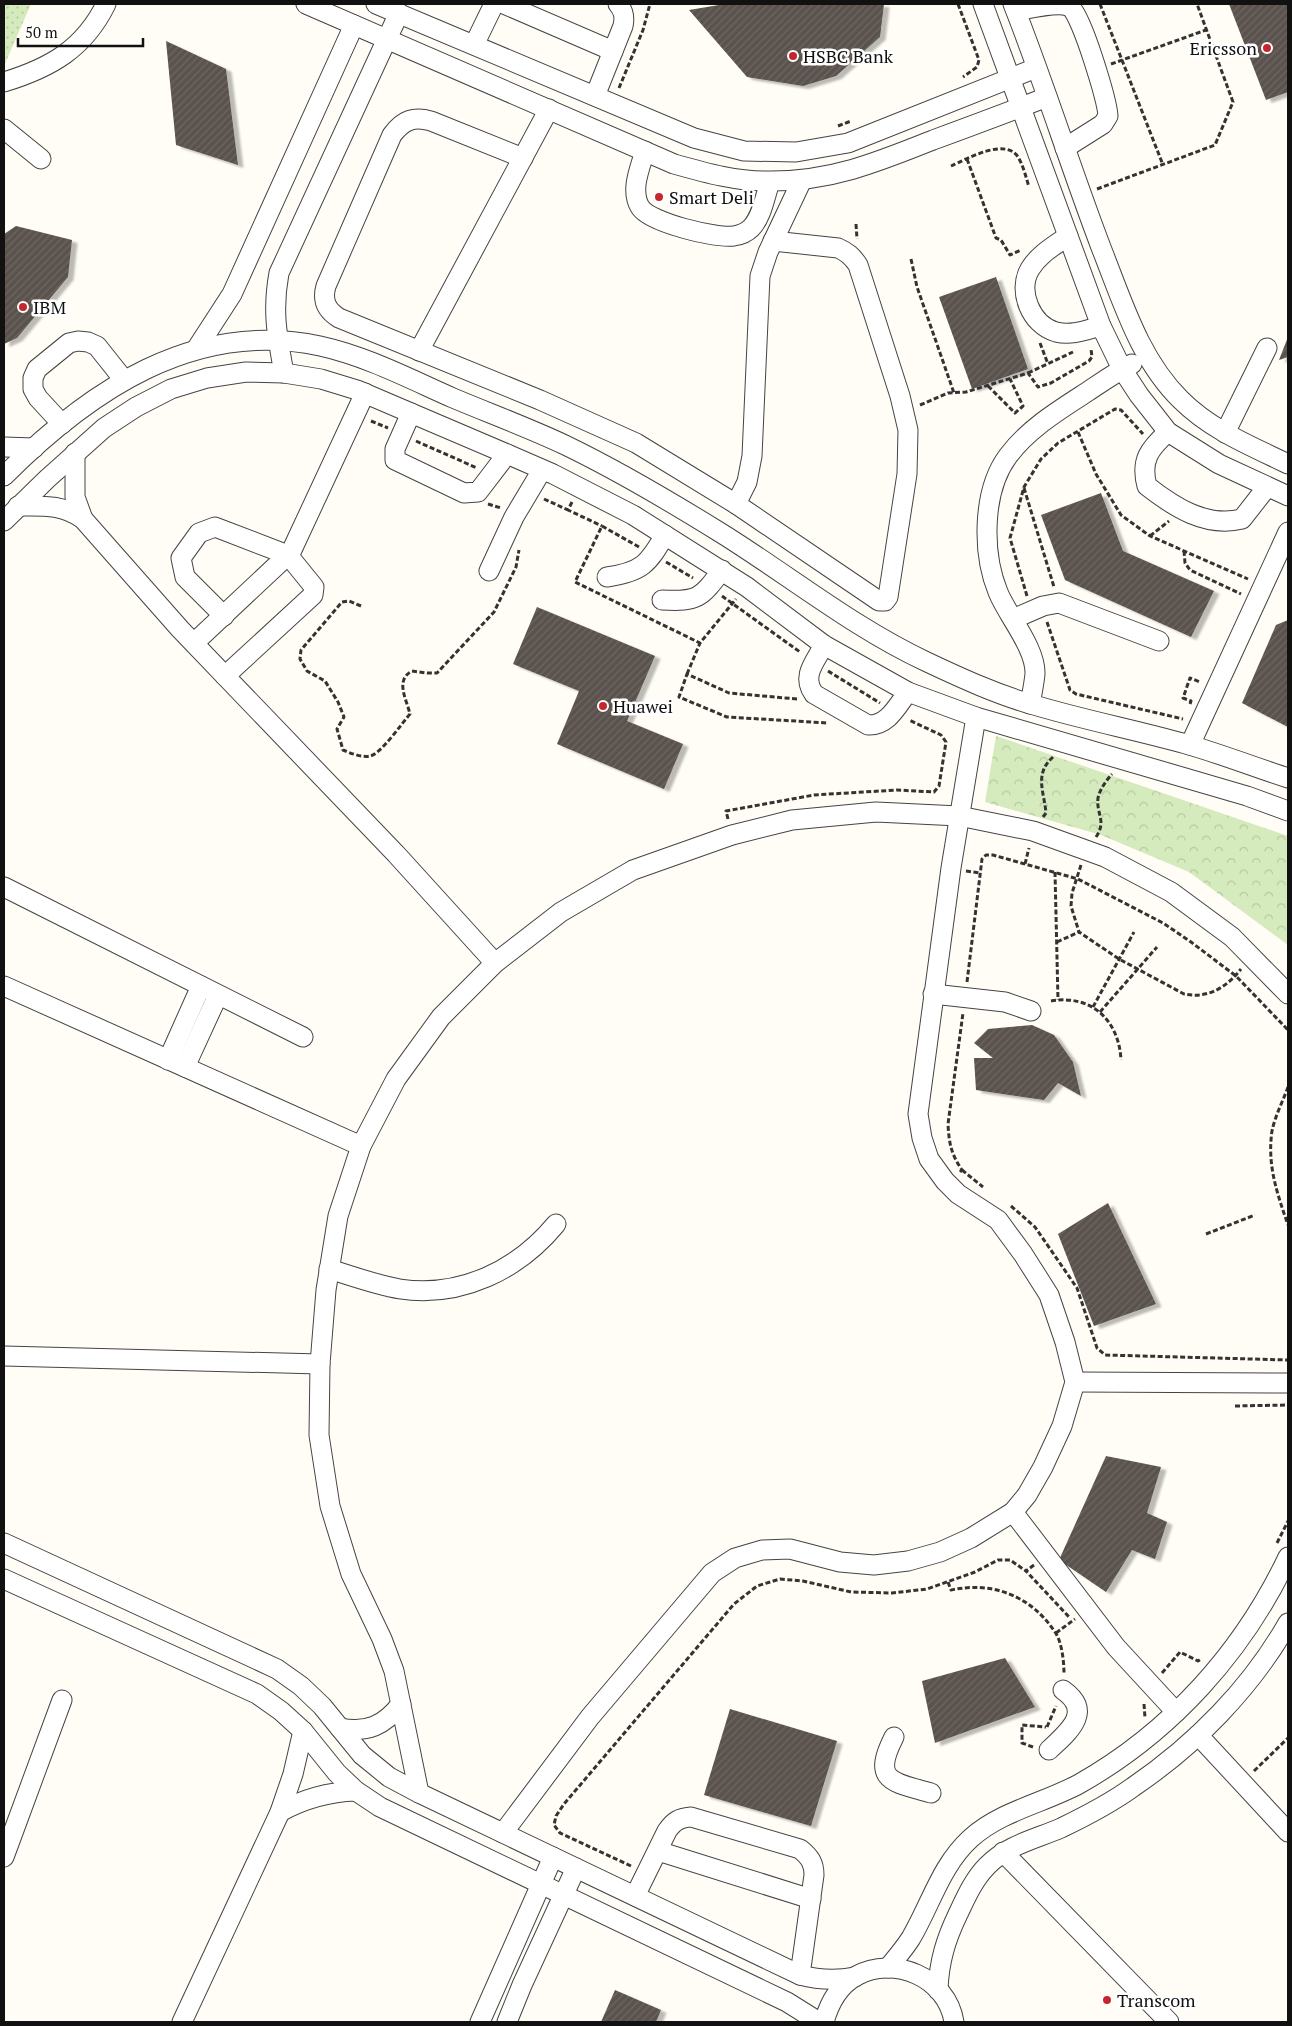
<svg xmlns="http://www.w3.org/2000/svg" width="1292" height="2026" font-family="'PT Serif',serif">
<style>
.grass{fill:url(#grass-dots)}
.park{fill:url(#park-crowns)}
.building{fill:url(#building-hatch);filter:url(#shadow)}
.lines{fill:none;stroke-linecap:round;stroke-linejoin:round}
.minor-casing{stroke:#444;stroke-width:21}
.path{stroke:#333;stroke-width:3;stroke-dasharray:5 2.5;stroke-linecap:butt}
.minor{stroke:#fff;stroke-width:19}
.poi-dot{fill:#c4262e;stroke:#fff;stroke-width:2}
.labels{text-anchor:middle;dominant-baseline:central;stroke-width:5;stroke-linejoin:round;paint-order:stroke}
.poi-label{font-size:18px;fill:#111;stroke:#fff;text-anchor:start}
</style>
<defs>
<pattern id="grass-dots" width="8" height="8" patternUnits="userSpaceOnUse" patternTransform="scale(1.25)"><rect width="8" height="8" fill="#d5ebbd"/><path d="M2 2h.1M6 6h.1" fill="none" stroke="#b6c8a1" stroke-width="1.8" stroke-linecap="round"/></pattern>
<pattern id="park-crowns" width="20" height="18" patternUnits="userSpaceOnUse" patternTransform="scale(1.25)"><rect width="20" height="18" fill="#d5ebbd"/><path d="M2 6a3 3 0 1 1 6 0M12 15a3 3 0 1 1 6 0" fill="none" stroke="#b6c8a1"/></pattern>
<pattern id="building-hatch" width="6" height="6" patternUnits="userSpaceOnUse" patternTransform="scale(1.25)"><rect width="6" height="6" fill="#5a524d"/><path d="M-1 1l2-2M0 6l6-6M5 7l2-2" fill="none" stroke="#6d6662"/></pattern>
<filter id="shadow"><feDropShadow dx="5.5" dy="3" stdDeviation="1" flood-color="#0004"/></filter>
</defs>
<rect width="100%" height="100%" fill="#fffdf5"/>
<!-- grass -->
<polygon class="grass" points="4,4 31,4 4,66"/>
<!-- park -->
<polygon class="park" points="996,736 1288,836 1288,945 1189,872 1101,835 985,802"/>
<!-- building -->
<g class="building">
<polygon points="725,4 884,4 880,37 836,76 803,86 747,77 689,10"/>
<polygon points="1229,4 1288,4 1288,92 1266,100"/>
<polygon points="166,41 226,69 238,165 176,145"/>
<polygon points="16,226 72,240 68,277 17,338 4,344 4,234"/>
<polygon points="996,277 1028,369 972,389 939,297"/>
<polygon points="1288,337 1288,357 1279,360"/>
<polygon points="1101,493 1123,551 1214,591 1191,637 1065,580 1041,515"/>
<polygon points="537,607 655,656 627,721 683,744 664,789 557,744 579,691 513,664"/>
<polygon points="1288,620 1288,727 1242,703 1276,625"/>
<polygon points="1032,1025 1054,1035 1073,1062 1081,1096 1058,1083 1044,1100 976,1090 974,1058 993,1058 974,1043 988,1029"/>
<polygon points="1108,1203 1156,1304 1094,1326 1058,1234"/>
<polygon points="1106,1456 1161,1467 1147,1513 1167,1522 1155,1559 1132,1550 1106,1592 1059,1560"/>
<polygon points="1005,1658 1035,1707 935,1743 922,1681"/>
<polygon points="730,1709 837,1741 811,1826 704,1795"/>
<polygon points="615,1990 661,2010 656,2022 601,2022"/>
</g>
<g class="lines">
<!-- minor casing -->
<g class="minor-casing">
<g id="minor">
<path d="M306,4L674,164C706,173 738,182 771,181C832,181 878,162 933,140C971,126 1009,112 1047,97"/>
<polyline points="376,4 694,138 744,151 796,152 848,143 1036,68"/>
<polyline points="504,4 613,51"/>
<polyline points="983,4 1101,326 1122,369 1139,395 1168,432 1219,464 1288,496"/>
<path d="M1013,4C1045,85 1071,169 1102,250C1123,303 1140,360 1181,400C1211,430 1251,446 1288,464"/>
<path d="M1016,11C1028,9 1059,1 1070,7C1081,13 1107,100 1108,116L1103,124L1065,148"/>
<polyline points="474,45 494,4"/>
<path d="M4,82C50,68 84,49 106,4"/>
<path d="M595,96L623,26C625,17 624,11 618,4"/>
<polyline points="4,129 41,159"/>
<path d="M645,151C640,168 630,190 640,207C650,223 715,238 734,236C740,235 747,232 751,228C762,217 765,196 770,182"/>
<path d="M523,158L431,121C414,116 403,120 392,135L326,286C322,300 326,310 339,318L540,400L636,443L736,504L879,601H885L888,597L907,474L908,430L900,396L858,265C852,256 847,252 838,248L773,241"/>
<path d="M1068,236C1054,246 1039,254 1030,269C1017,291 1031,325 1056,332C1072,336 1086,330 1101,326"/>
<polyline points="197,348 232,294 354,25"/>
<polyline points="419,351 549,109"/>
<path d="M284,373C277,335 272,311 279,273L399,13"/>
<polyline points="411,413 395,449 395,460 464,493 478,492 507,454"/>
<polyline points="62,424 38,398 33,389 33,378 37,369 69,343 78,341 88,342 97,346 124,380"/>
<path d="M1168,432C1150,448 1140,460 1147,486C1174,507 1206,528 1242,519L1267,487"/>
<polyline points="1225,433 1267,348"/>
<polyline points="4,447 34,448"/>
<polyline points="75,453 75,497 83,519"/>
<path d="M4,476C89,391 194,319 320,346C366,356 410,379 453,398C491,414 529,428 565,445C619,471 671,502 721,533C790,576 854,628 927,662C961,678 998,695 1034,705C1084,720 1136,730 1186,744C1221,754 1254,767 1288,778"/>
<polyline points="736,504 747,482 752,456 760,276 768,252 802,180"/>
<path d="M18,506C43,506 62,504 83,519L180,629L396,854L495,963"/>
<polyline points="4,521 47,479 104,428 136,407 171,389 207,378 246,372 284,373 321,379 357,390 507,454 553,474 633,515 747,587 824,645 908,692 976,717 1247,796 1288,811"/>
<polyline points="489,571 514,517 542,470"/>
<path d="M607,577C642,572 648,564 665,535"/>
<path d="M662,600C698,602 701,598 722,570"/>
<polyline points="224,616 185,577 181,558 199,533 215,527 288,555 314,587 313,595 225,676"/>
<polyline points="1013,619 1043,606 1059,603 1159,641"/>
<polyline points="194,643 291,552 365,393"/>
<path d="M824,645C815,662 801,676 814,694L868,725C888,726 897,706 908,692"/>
<path d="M1030,704C1032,694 1034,684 1035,674C1036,648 1007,615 998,592C982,553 982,491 1008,456C1028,429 1059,410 1087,392C1102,382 1116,372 1132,364"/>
<polyline points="1190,745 1288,532"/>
<polyline points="4,887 303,1037"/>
<polyline points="4,986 361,1146"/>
<polyline points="933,994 1005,1002 1031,1011"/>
<polyline points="168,1060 201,986"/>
<polyline points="185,1067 218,995"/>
<path d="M329,1269C352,1276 376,1285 400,1289C461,1298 518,1270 556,1224"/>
<polyline points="4,1356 320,1364"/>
<polyline points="1075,1382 1288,1383"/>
<polyline points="1013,1512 1116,1647 1176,1712"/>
<path d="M4,1543L277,1669L301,1686L322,1706L362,1755L389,1777L419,1793L800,1975C819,1980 835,1981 855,1977"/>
<polyline points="4,1579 257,1694 281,1711 303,1731 337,1773 356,1791 380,1807 787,2002 819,2022"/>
<path d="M340,1728C367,1733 384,1726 401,1704"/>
<polyline points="1198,1735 1288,1832"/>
<path d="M894,1737C871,1782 893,1782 931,1793"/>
<path d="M1049,1750C1068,1732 1094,1712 1063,1690"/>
<polyline points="419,1793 394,1671 382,1639 351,1574 330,1506 319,1435 320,1364 326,1290 338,1216 361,1146 396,1079 441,1017 495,963 561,912 633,870 732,835 792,820 876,812 959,816 1033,831 1105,857 1171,892 1232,937 1288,994"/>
<path d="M280,1812C305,1798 328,1792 356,1791"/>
<polyline points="503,1833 590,1717 712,1573 735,1558 762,1550 790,1549 840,1562 874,1565 908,1561 940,1552 971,1538 1013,1512 1027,1495 1043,1467 1062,1426 1075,1382 1065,1342 1049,1295 1023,1254 998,1220 958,1194 945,1181 929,1159 922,1138 918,1114 951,868 976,717"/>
<polyline points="658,1851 811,1899"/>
<polyline points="1003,1852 1169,2022"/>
<polyline points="4,1857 62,1700"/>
<path d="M635,1896L667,1831C674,1821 679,1818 691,1817L800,1849C810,1857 814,1863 814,1875L800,1975"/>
<path d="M888,1968C896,1958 904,1949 911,1938C931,1904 941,1865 971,1838C1001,1811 1044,1803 1079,1784C1171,1732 1243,1652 1288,1557"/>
<path d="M938,1990C939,1961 946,1939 958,1914C966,1897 974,1879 987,1866C1007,1845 1036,1839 1061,1828C1086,1816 1111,1803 1133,1787C1195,1745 1251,1688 1288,1623"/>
<polyline points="182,2022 280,1812 293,1774 303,1731"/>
<polyline points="480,2022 553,1857"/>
<polyline points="507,2022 522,1985 576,1868"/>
<path d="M824,2022C829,2004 838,1986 856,1976C894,1955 947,1977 954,2022"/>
</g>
</g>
<!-- path -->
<g class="path">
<polyline points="958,4 979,60 977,67 963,77"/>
<polyline points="1100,4 1163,165"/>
<polyline points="1111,64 1206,30"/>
<polyline points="619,88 643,30 650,4"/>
<polyline points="838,126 851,121"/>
<polyline points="967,159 996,238 1001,240 1010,255 1021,250"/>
<path d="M951,166C967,159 1005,137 1018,157C1023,165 1026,177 1029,187"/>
<polyline points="1097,189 1215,145 1233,102 1197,4"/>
<polyline points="856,224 857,239"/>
<polyline points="911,259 917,287 954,393"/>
<polyline points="1040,343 1048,364"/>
<polyline points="1028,373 1073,352"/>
<polyline points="988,386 1015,413 1023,406 1010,379"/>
<polyline points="920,405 948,393 966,392 1028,373 1038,387 1051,383 1089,361 1092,357 1091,349"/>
<polyline points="371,421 388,428"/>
<polyline points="1078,432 1096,474 1121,515 1150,536 1248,579"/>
<polyline points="416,441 477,468"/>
<polyline points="1024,488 1054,587"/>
<polyline points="544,499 568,510"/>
<polyline points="572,502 568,510 602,526"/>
<polyline points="488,504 501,508"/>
<polyline points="1150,536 1169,521"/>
<polyline points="639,547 602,526 575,582 700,643 736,599"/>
<polyline points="1184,551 1185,563 1190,570 1241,594"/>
<polyline points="666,562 693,578"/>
<polyline points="722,596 800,652"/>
<polyline points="1027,596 1010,538 1024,487 1041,459 1058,443 1115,409 1121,410 1143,434"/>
<path d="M361,606L349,601L342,602L301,650L300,659L307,671L325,681L338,702L344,717L337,729L343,750C350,753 362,758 370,756C381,754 402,723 410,714C406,698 395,680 412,671L427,673H437L494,612L516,567L519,550"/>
<polyline points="1047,622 1070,690 1076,694 1183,719"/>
<polyline points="828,671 880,703"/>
<polyline points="687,674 700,643"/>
<polyline points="797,699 729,693 687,674 679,697 727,717 828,723"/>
<polyline points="1190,704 1191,701 1183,698 1190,678 1200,682"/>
<path d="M1043,817L1046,813C1044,791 1034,774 1053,757"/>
<polyline points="728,819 726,811 814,795 897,790 934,792 939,786 946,742 941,735 909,720"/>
<path d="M1096,837C1107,821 1096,814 1098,798C1100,789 1106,781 1112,774"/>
<polyline points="1025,864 1029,848"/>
<path d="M1081,865L1072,893L1071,906L1079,932L1119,959L1184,994C1208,999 1227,987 1241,969"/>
<polyline points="966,871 981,873"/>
<polyline points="1055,872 1058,1000"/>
<polyline points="1057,942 1079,932"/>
<polyline points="967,982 982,859 986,855 993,855 1078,879 1163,923 1191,942 1236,976 1288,1030"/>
<path d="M1051,1001C1091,994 1119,1020 1121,1060"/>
<polyline points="1093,1007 1134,932"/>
<polyline points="1100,1012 1157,947"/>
<path d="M1288,1087C1283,1101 1275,1116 1272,1131C1267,1165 1277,1193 1288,1225"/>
<polyline points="962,1170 983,1187"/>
<path d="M960,1172L962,1170C951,1154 949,1143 948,1124L963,1013"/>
<polyline points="1011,1206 1035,1227 1077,1288 1097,1348 1105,1355 1288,1360"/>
<polyline points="1206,1234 1255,1215"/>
<polyline points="1235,1406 1288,1405"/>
<polyline points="1277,1543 1288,1521"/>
<polyline points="1034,1565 1026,1571 1070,1618"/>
<path d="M948,1582L951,1590C993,1581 1031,1596 1055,1632C1062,1642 1064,1662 1064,1674"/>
<polyline points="1056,1633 1075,1619"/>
<polyline points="1162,1673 1180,1652 1198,1661 1201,1659"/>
<polyline points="1144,1704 1145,1718"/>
<polyline points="1047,1727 1056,1706"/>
<polyline points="1033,1747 1022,1743 1022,1725 1046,1727"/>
<polyline points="1254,1771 1288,1738"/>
<polyline points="631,1866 560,1833 554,1825 556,1816 564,1804 734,1604 757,1586 780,1579 803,1581 851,1592 892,1593 927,1589 975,1572 998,1560 1010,1560 1026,1571"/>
</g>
<!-- minor -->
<use href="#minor" class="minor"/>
</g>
<!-- markers -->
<g class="poi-dot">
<circle cx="1267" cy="48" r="5"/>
<circle cx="793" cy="56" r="5"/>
<circle cx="659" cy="197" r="5"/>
<circle cx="23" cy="307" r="5"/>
<circle cx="603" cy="706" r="5"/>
<circle cx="1107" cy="2000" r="5"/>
</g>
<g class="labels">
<!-- poi labels -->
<g class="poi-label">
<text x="1257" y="48" text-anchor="end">Ericsson</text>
<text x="803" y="56">HSBC Bank</text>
<text x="669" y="197">Smart Deli</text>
<text x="33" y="307">IBM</text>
<text x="613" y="706">Huawei</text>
<text x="1117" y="2000">Transcom</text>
</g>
</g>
<!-- border -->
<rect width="1292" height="2026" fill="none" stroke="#111111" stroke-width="10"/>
<!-- scale -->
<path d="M18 38v8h125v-8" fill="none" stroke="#111111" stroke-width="2.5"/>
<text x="25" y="38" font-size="15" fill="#111111" stroke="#ffffff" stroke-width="4" paint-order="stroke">50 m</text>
</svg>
